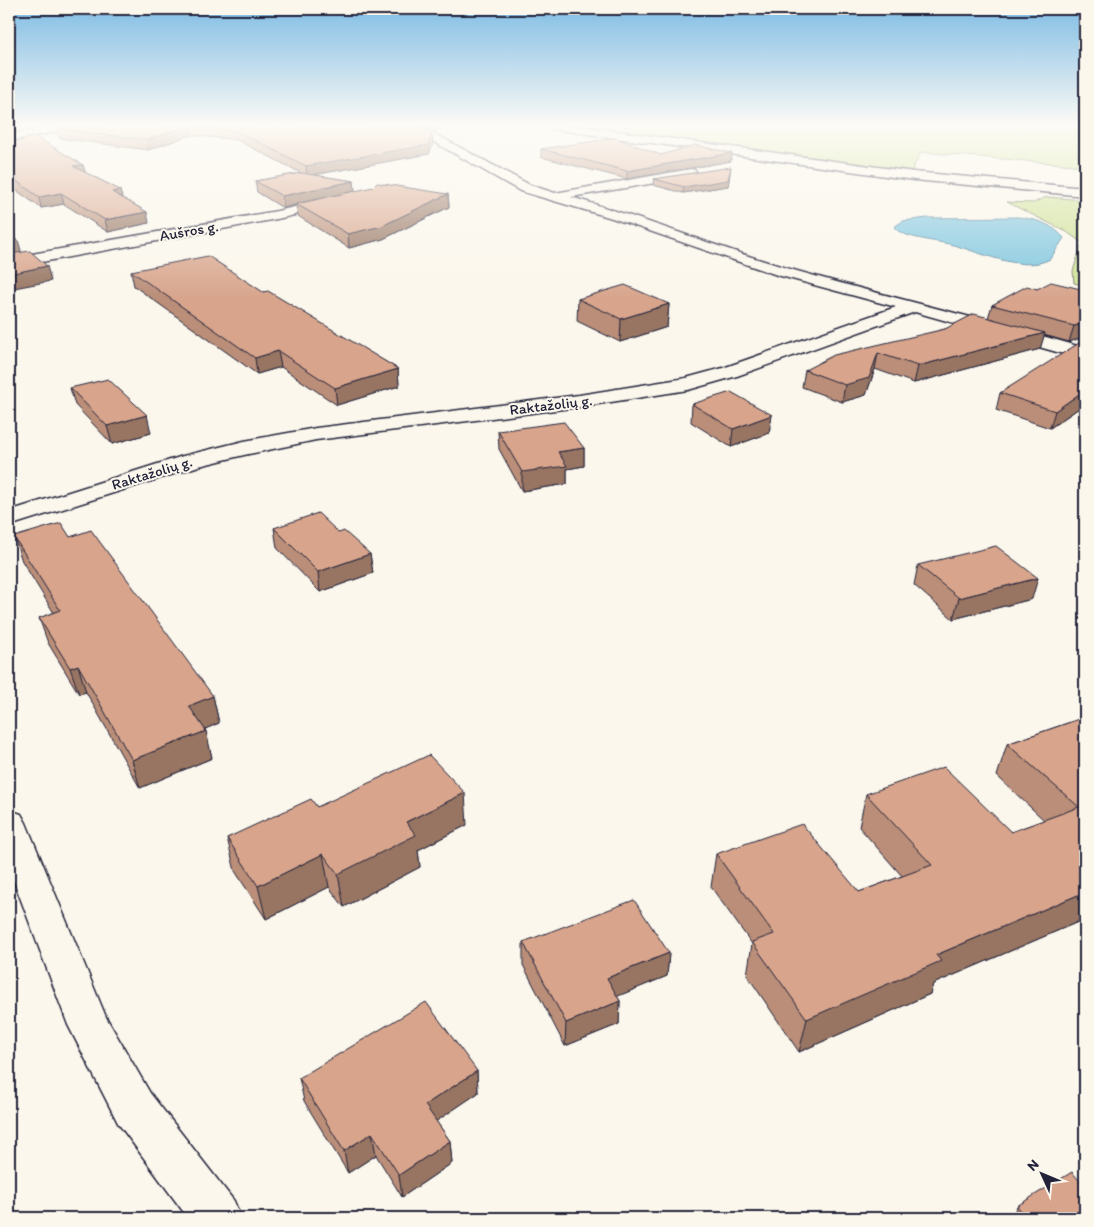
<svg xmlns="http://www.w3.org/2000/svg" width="1094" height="1227" font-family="Itim,sans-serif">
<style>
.green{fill:#cee195;stroke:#788268}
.water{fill:#7ec6df;stroke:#59849d}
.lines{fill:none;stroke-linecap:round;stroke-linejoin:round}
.minor-casing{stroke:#22223b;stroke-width:3}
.minor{fill:#fbf7ec;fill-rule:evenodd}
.wall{fill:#ba8e78;stroke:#22223b}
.shaded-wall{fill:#977462;stroke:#22223b}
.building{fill:#d8a58c;stroke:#22223b}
.labels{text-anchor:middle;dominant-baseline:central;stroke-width:4;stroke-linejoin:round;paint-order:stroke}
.far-street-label{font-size:15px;fill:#22223b;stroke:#fbf7ec}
</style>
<rect width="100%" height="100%" fill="#fbf7ec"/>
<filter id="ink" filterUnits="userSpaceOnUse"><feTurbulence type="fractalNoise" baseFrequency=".02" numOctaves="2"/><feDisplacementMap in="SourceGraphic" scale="10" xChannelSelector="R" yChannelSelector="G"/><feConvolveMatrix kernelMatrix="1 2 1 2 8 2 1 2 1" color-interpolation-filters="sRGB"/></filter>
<g filter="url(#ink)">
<!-- green -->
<g class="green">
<polygon points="567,126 1085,126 1085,166 921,152 910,174"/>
<polygon points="1047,197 1085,200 1085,286 1074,283 1073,271 1082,243 1067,232 1007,202 1033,203"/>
</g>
<!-- water -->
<path class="water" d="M1018,217C1036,219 1052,224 1064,238L1050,259C1023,274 976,250 949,244C936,241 902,238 894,227L903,221L927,218Z"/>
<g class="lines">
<!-- minor casing -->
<g class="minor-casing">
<g id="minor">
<polygon points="51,126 75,126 70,129 9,141 9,135"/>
<path d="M406,126H420L530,185L555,193L691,169L695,170L697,173L695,176L691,177L571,197C645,219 716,247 790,269C888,297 987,320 1085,348V360L915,312L737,376L688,390L579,407L316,440L244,455L199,466L9,526V511L183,456L244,441L316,428L579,395L686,378L723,368L896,307L777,275L612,218L520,191Z"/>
<polygon points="548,126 580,126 914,172 1085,188 1085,196 914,180 553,129"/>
<polygon points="334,198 341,202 339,205 277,219 9,268 9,258 277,211"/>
<polygon points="9,810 21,814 26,823 106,1017 150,1093 234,1201 241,1218 188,1218 118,1123 68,1025 9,868"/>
</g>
</g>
<!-- minor -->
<use href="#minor" class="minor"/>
</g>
<!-- wall -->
<g class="wall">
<polygon points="66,126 418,126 433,143 429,154 313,175 354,181 355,191 448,194 449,207 383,239 349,248 298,216 296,205 283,208 257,192 255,181 301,173 237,140 191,135 148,150 59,138 57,129"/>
<polygon points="424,126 438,126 436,132"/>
<polygon points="9,144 83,165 85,172 122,198 149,223 108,232 64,204 41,208 9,185"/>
<polygon points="541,149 661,155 731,161 627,179 541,157"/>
<polygon points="730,173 728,186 683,193 653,185 654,179"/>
<polygon points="131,271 263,292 398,369 399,386 337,405 281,367 257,374 134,286"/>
<polygon points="1037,289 1085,290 1085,337 1069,342 1044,335 1040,349 914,383 875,369 866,395 842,402 802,387 805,370 945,329 988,318 992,305"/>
<polygon points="578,299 669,304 667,327 620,342 577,321"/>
<polygon points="1085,344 1085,404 1050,428 996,410 1000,393"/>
<polygon points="70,388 151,433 112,444 75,405"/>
<polygon points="692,404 772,415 769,433 731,447 691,422"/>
<polygon points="498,431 584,448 584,466 567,469 567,484 522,491 499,449"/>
<polygon points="274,528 370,554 373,573 320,592 277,548"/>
<polygon points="14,537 70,537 213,696 219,723 205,729 212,758 140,788 86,692 79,694 48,643 39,618 54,613 22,561"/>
<polygon points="918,565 1032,599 953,619 914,585"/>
<polygon points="1085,717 1085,919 933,984 930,994 799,1052 747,975 752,944 711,887 716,854 859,892 902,876 859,827 866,794 1011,832 1044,820 997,776 1007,744"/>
<polygon points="317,807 467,825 418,850 420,867 344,907 329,887 266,919 235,871 227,838"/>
<polygon points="523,942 669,953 667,976 617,996 620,1001 619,1024 565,1046 523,965"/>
<polygon points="477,1071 478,1093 436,1121 450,1141 452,1163 402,1197 376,1155 348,1173 304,1101 299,1078"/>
<polygon points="1017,1206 1085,1218 1011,1218"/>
</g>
<!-- shaded-wall -->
<g class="shaded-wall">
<polygon points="189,126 191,135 148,150 147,140"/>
<polygon points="432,134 433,143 429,154 307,176 306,166"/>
<polygon points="732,153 731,161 627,179 627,171"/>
<polygon points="83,165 86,175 73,166"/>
<polygon points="731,167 728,186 683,193 684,187"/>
<polygon points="354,181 355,192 296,204 296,205 283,208 282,196"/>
<polygon points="120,190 123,201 112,192"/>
<polygon points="61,193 64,204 41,208 39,197"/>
<polygon points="448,194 449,207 383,239 349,248 348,234"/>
<polygon points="147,212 149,223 108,232 105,220"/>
<polygon points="18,240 22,254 9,257 9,242"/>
<polygon points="47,266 51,281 9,289 9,274"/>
<polygon points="669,304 667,327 620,342 621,319"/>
<polygon points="1085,323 1085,337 1069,342 1074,326"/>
<polygon points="1045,333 1040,349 914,383 918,366"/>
<polygon points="278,351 281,367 257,374 255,358"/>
<polygon points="878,353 875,369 866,395 842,402 845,385"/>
<polygon points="398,369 399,386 337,405 335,388"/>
<polygon points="1085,390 1085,404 1050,428 1055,411"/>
<polygon points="147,415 151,433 112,444 107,426"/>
<polygon points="772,415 769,433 731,447 733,429"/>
<polygon points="584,448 584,466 567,469 567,484 522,491 522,472 558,452"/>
<polygon points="370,554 373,573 320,592 318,572"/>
<polygon points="1038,578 1032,599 953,619 959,598"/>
<polygon points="78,665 86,692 79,694 70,668"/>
<polygon points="213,696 219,723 196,733 189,706"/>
<polygon points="206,731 212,758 140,788 132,760"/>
<polygon points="465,793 467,825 418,850 420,867 344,907 338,874 406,822"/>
<polygon points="323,854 329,887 266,919 258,886"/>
<polygon points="1085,892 1085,919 933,984 930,994 799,1052 807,1019 936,955"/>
<polygon points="669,953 667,976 606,1001 607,978"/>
<polygon points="620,1001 619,1024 565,1046 566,1023"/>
<polygon points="477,1071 478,1093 428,1127 425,1105"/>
<polygon points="372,1133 376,1155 348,1173 344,1151"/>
<polygon points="450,1141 452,1163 402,1197 399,1175"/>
</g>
<!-- building -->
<g class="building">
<polygon points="66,126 188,126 147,140 57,129"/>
<polygon points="193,126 418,126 432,134 428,145 306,166 236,131"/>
<polygon points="35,136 83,165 73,166 120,190 112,192 147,212 105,220 61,193 39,197 9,176 9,144"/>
<polygon points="615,138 661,155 695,145 732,153 627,171 541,149"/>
<polygon points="731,167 728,180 684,187 654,179"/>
<polygon points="301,173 354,181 282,196 255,181"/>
<polygon points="377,183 448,194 382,226 348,234 296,204 373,187"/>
<polygon points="9,232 18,240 9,242"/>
<polygon points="30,251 47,266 9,274 9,254"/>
<polygon points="208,256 263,292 268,291 398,369 335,388 278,351 255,358 131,271"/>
<polygon points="1051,282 1085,290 1085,323 1074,326 992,305 1027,286 1037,289"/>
<polygon points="625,285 669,304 621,319 578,299"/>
<polygon points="974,314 1045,333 918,366 878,353 869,378 845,385 805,370 834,355 945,329"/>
<polygon points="1079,343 1085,344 1085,390 1055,411 1000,393"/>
<polygon points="108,379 147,415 107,426 70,388"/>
<polygon points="731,392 772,415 733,429 692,404"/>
<polygon points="564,422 584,448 558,452 567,466 522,472 498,431"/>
<polygon points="318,513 339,533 344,531 370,554 318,572 274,528"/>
<polygon points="61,523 70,537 91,530 213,696 189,706 206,731 132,760 78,665 70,668 39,618 60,610 14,537"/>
<polygon points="996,546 1038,578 959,598 918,565"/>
<polygon points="1085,717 1085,892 936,955 941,961 807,1019 752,942 774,934 716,854 802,824 859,892 932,865 866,794 944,767 1011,832 1079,807 1007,744"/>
<polygon points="429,755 465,793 406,822 416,835 338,874 323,854 258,886 227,838 311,799 317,807"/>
<polygon points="634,900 669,953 607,978 620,1001 566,1023 523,942"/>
<polygon points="426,1002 477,1071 425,1105 450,1141 399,1175 372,1133 344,1151 299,1078"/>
<polygon points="1072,1172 1085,1187 1085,1218 1026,1218 1027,1218 1017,1206"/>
</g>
</g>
<!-- sky -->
<linearGradient id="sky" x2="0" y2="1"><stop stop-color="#7dbbe4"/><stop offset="0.42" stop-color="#fdfbf6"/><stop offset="1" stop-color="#fdfbf6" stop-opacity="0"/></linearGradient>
<rect width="1094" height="298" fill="url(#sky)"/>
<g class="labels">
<!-- far-street labels -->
<g class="far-street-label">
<text transform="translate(189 231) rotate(-10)">Aušros g.</text>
<text transform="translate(551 405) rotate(-7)">Raktažolių g.</text>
<text transform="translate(152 473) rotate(-17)">Raktažolių g.</text>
</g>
</g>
<!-- margin -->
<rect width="1094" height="1227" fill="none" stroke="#fbf7ec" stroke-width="30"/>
<rect x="15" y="15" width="1064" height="1197" fill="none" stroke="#22223b" stroke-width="2" filter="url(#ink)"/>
<!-- north arrow -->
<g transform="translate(1042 1174) rotate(314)" stroke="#fbf7ec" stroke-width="4" paint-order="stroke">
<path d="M0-4L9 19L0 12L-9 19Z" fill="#22223b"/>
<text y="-8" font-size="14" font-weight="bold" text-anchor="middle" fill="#22223b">N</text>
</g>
</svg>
